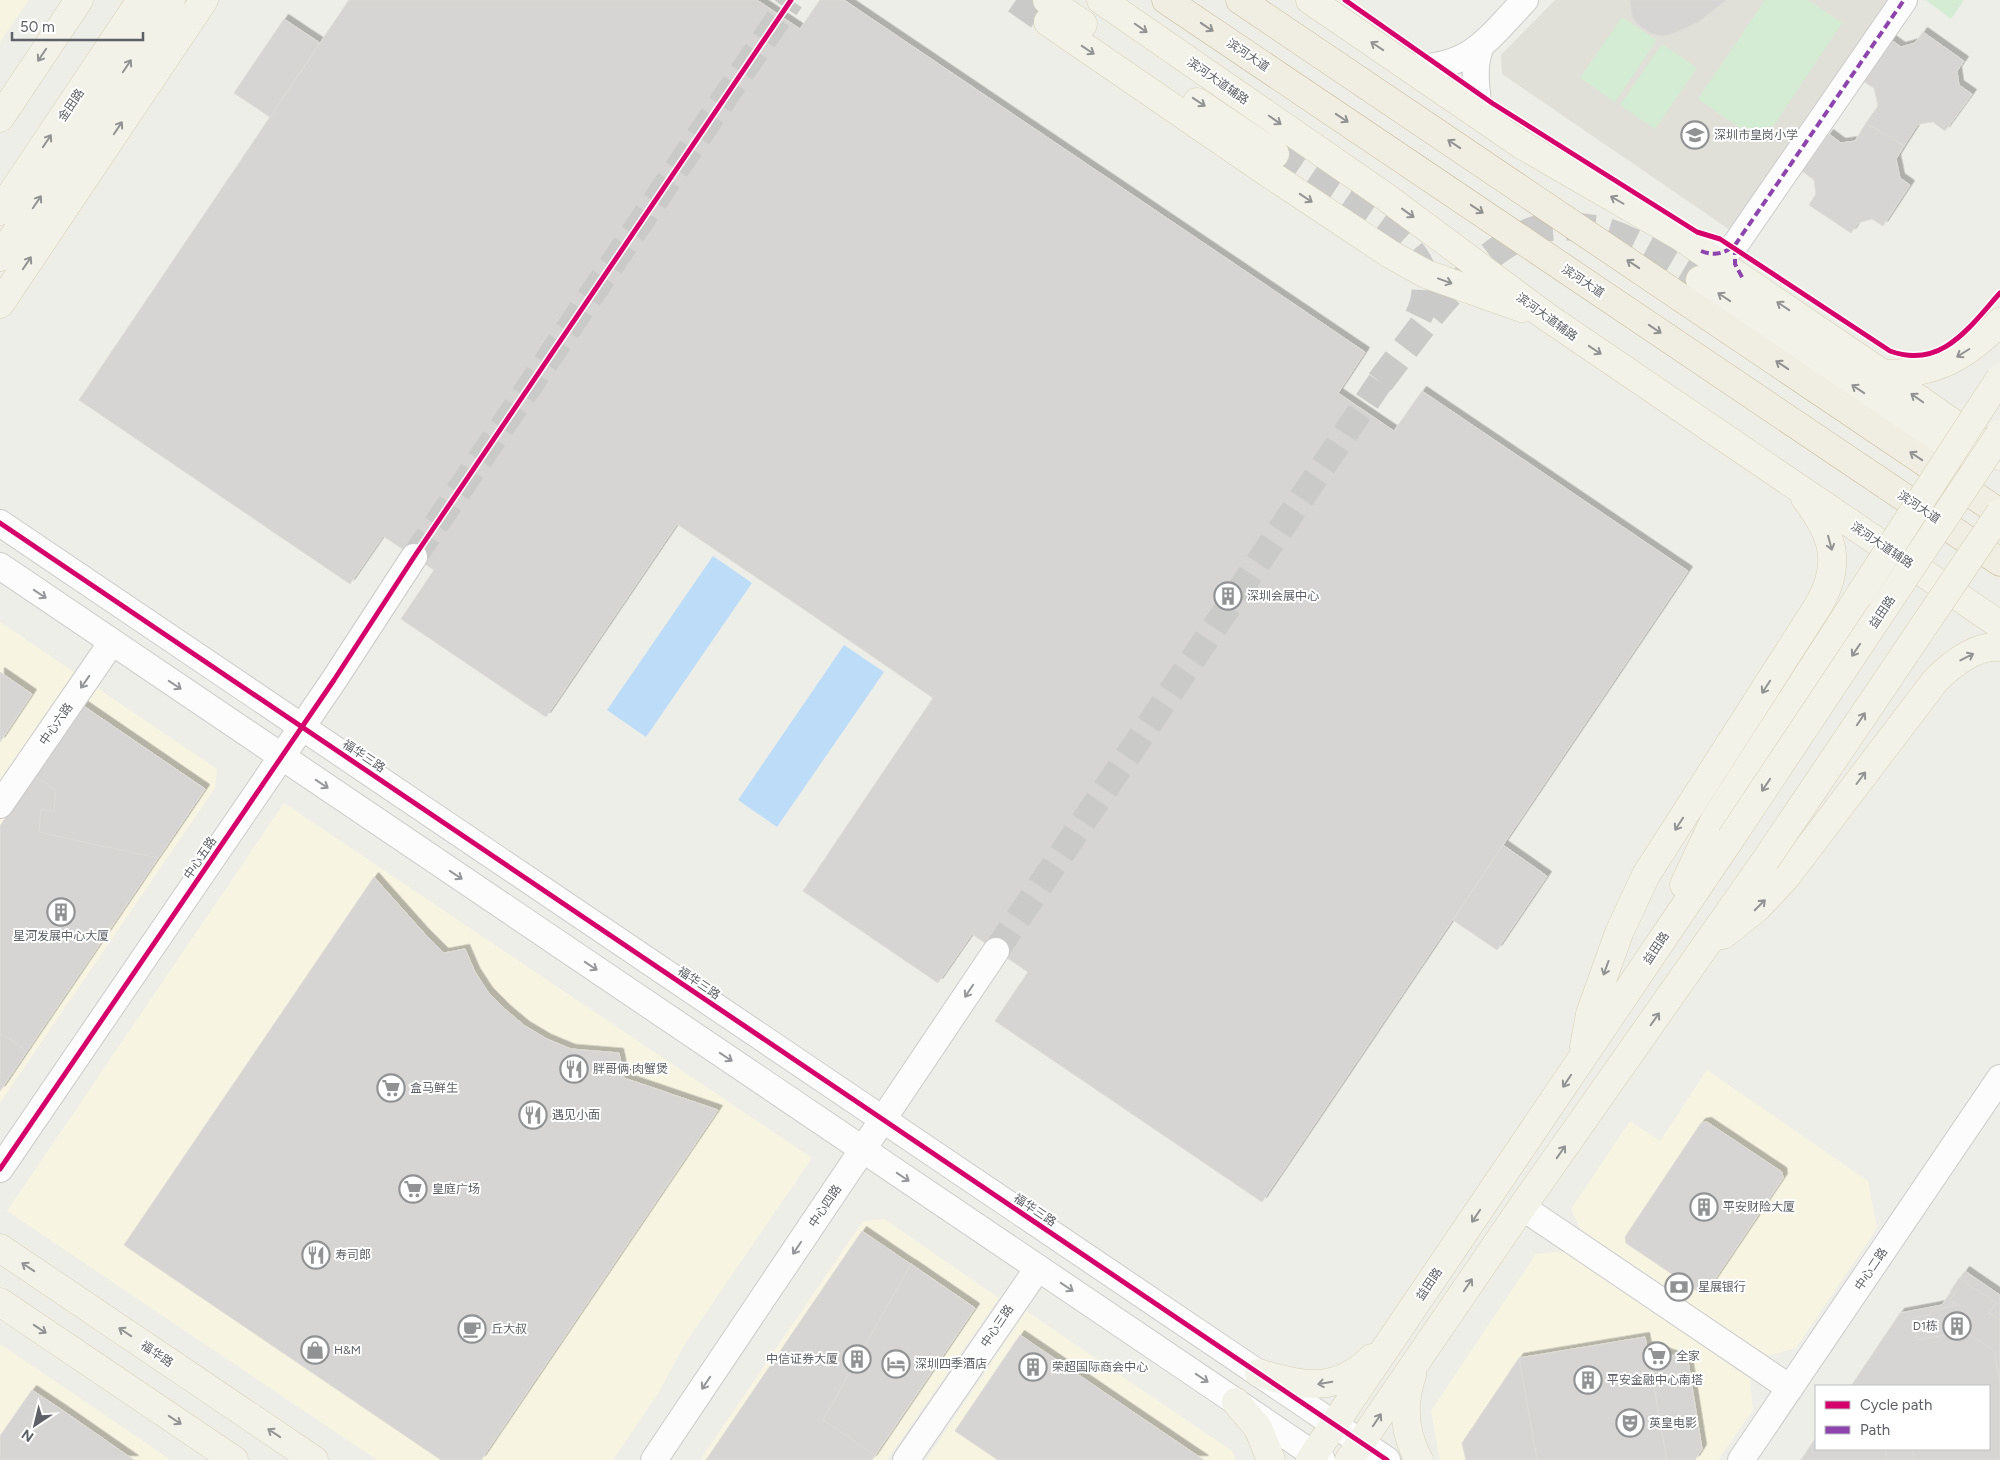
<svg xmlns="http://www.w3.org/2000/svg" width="2000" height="1460" font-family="Figtree,'Noto Sans SC',sans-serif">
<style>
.commercial{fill:#f7f4e2}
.education{fill:#e0dfd8}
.green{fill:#d5ecd4}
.water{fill:#bddcf8}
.building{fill:#d6d5d3;stroke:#dedcd7;filter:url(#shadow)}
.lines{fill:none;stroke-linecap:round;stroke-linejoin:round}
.minor-tunnel{stroke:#cacbc8;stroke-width:26;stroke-dasharray:26 13;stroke-linecap:butt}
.major-tunnel{stroke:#cacbc8;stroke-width:28;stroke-dasharray:28 14;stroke-linecap:butt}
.minor-casing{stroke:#cbcbcb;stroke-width:28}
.major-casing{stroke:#d7d0b5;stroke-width:29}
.highway-casing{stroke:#c7ba95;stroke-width:29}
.minor{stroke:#fcfcfc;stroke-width:26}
.major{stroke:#f3f2e9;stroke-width:28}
.highway{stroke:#f0ede2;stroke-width:28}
.major-bridge-casing{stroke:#d7d0b5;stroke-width:29;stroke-linecap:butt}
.major-bridge{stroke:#f3f2e9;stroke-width:28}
.quiet{stroke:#8e44ad;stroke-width:4;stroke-dasharray:8 4;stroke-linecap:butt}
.cycleway-casing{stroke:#fff;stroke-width:8}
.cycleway{stroke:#d6006c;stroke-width:5}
.oneway{stroke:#909292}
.oneway2{stroke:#929494}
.oneway3{stroke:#95979b}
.labels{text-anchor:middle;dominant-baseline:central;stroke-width:4;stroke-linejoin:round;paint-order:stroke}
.street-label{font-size:12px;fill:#5d6167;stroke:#fff}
.poi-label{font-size:12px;fill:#5d6167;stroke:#fff;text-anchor:start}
</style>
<defs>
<filter id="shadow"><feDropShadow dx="4.5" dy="-4.5" stdDeviation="0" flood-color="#0004"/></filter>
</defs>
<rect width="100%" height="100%" fill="#eeeee9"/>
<!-- commercial -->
<g class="commercial">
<polygon points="0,0 29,0 0,42"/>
<polygon points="0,622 217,769 215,788 0,1103"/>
<polygon points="284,803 812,1158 686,1342 659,1392 613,1460 377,1460 7,1211"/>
<polygon points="1707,1070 1868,1181 1877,1228 1796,1348 1766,1356 1580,1229 1571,1209 1630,1121 1660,1141"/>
<polygon points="884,1219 999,1298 887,1460 700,1460 863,1221"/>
<polygon points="1565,1251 1750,1379 1753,1410 1718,1460 1440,1460 1431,1411 1536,1254"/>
<polygon points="1026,1311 1232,1451 1236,1460 926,1460"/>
<polygon points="0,1344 55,1381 171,1460 0,1460"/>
</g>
<!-- education -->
<polygon class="education" points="1555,0 1889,0 1733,232 1502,74 1501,55"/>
<!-- green -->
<g class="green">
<polygon points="1765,0 1808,0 1842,23 1762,143 1698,99"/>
<polygon points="1926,0 1964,0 1951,19"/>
<polygon points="1622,17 1657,40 1615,102 1580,78"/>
<polygon points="1662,44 1697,68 1655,129 1620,105"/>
</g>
<!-- water -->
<g class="water">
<polygon points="713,556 752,583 646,737 607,710"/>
<polygon points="844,645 884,672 777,827 738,800"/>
</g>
<!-- building -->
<g class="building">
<polygon points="349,0 757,0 800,29 820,0 844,0 1365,352 1338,393 1394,431 1422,391 1688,571 1262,1202 995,1021 1028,972 1022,968 972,934 938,983 803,891 933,698 802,608 677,524 546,717 401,619 434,570 383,536 350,584 79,400"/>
<polygon points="1630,0 1726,0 1697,23 1669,35 1661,36 1652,34 1637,24 1632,16"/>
<polygon points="284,19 320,43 270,117 234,93"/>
<polygon points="1923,32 1964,61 1957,71 1959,85 1972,94 1945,131 1933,122 1918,124 1904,146 1866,123 1878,106 1874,88 1863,81 1890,39 1901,47 1915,43"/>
<polygon points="1866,123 1904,146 1896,159 1900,178 1910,185 1883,226 1872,219 1858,223 1851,233 1809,205 1816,194 1814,180 1802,171 1829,134 1841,143 1855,141"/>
<polygon points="0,672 32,694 0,742"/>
<polygon points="82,705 205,789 0,1091 0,826"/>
<polygon points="82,705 205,789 158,858 39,832 41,810 54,811 56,790 34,775"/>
<polygon points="1503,845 1547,876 1497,950 1453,920"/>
<polygon points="374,877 424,933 444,953 465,949 475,972 488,992 506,1010 525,1026 547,1039 571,1049 619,1053 624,1078 718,1110 481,1460 441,1460 124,1245"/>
<polygon points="0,1032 27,1051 0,1091"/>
<polygon points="1707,1122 1782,1172 1783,1178 1707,1291 1700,1293 1626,1243 1625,1237 1701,1123"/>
<polygon points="862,1231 975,1308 872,1460 706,1460"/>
<polygon points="911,1264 975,1308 875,1455 823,1420"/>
<polygon points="1965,1271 2000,1295 2000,1460 1801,1460 1816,1437 1816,1449 1989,1449 1989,1386 1851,1386 1900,1313 1942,1305"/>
<polygon points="1959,1278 1996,1303 1989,1313 2000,1320 2000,1382 1994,1351 1965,1331 1917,1340 1913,1318 1931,1314 1930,1311 1957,1305 1949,1300 1954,1295 1950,1292"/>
<polygon points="1020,1335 1114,1399 1204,1460 998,1460 955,1431"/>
<polygon points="1645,1337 1667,1460 1537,1460 1519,1358"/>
<polygon points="1647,1346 1688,1361 1702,1449 1695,1460 1667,1460"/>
<polygon points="1519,1358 1537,1460 1466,1460 1462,1443"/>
<polygon points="32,1390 62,1410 134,1460 0,1460 0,1436"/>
<polygon points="1885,1449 1912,1449 1915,1460 1887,1460"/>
</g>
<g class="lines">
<!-- minor-tunnel -->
<g class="minor-tunnel">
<polyline points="414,557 791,0"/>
<polyline points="996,951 1380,382"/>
</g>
<!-- major-tunnel -->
<g class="major-tunnel">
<polyline points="1016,0 1048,22"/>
<path d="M1275,154C1300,171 1326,188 1351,205C1395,235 1450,264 1414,325"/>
<path d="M1380,382C1418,333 1451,281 1504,246C1514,240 1526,232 1538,229C1555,225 1577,226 1595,229C1626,234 1672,264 1700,280"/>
</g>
<!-- minor casing -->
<g class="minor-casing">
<g id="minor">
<path d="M1480,48C1472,70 1477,94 1480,116"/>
<path d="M1409,68C1471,68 1486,41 1525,0"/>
<path d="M1701,251C1714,256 1724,254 1735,245L1904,0"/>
<polyline points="0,523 1387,1460"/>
<polyline points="0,566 1322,1460"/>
<polyline points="0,805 112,642"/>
<polyline points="0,1169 334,680 414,557"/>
<polyline points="1522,1207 1790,1388"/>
<polyline points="654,1460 996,951"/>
<polyline points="906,1460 1038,1268"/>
<polyline points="1741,1460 2000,1078"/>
</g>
</g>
<!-- major casing -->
<g class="major-casing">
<g id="major">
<polyline points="1047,0 1083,24"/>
<polyline points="1101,0 1383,195 1547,317 2000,625"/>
<polyline points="1310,0 1522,145 1678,235 1883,374 2000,456"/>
<polyline points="1048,22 1265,171 1390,254 1426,274 1522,308"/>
<polyline points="1197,102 1275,154"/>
<polyline points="0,118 79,0"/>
<polyline points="0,211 141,0"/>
<polyline points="0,257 171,0"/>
<polyline points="1700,280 1913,426 1976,458"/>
<polyline points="0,304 204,0"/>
<path d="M1883,374C1934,374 1965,358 2000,322"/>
<polyline points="1684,885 1715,819 1861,593"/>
<path d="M1723,935L1757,908L1786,877L1935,681C1951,665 1975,645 2000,647"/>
<path d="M1584,1047L1590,1014L1619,933L1646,875L1818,606C1843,564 1833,534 1805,498"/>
<polyline points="0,1248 314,1460"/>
<polyline points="0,1302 234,1460"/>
<path d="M1259,1373C1302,1387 1337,1393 1372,1358"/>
<path d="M1412,1375C1402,1404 1404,1433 1419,1460"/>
<polyline points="1236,1402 1258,1428 1271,1460"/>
<polyline points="1310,1460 1731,838"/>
<polyline points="1349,1460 1522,1207 1765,861"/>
</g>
</g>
<!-- highway casing -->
<g class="highway-casing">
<g id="highway">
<polyline points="1166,0 2000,562"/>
<polyline points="1240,0 2000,513"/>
</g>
</g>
<!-- minor -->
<use href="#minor" class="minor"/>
<!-- major -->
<use href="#major" class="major"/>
<!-- highway -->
<use href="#highway" class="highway"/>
<!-- major-bridge casing -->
<g class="major-bridge-casing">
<g id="major-bridge">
<polyline points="1861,593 2000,378"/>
<polyline points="1731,838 2000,434"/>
<polyline points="1765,861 2000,513"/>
</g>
</g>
<!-- major-bridge -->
<use href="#major-bridge" class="major-bridge"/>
<!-- quiet -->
<g class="quiet">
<polyline points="1735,247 1735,264 1743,279"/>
<path d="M1701,251C1714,256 1724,254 1735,245L1904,0"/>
</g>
<!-- cycleway casing -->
<g class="cycleway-casing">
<g id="cycleway">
<path d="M1345,0L1492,103L1697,232L1720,239L1890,351C1942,370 1970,326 2000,293"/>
<polyline points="0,523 1387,1460"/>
<polyline points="0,1169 334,680 414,557 791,0"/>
</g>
</g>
<!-- cycleway -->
<use href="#cycleway" class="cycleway"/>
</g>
<!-- one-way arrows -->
<defs><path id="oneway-shaft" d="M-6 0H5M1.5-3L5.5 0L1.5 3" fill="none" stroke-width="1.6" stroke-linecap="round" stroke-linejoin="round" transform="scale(1.25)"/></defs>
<g class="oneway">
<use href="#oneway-shaft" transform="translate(1207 27) rotate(34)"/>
<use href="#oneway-shaft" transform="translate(1342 118) rotate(34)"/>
<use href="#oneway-shaft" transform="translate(1454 144) rotate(-146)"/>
<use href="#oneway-shaft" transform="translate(1477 209) rotate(34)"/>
<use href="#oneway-shaft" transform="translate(1633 264) rotate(-146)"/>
<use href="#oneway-shaft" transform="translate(1655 329) rotate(34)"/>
<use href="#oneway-shaft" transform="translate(1782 365) rotate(-146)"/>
<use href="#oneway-shaft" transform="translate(1916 456) rotate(-146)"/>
</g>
<g class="oneway2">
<use href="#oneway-shaft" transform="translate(1141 28) rotate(35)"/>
<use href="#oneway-shaft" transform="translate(1377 46) rotate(-146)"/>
<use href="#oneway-shaft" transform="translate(1088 50) rotate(34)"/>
<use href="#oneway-shaft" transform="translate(42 55) rotate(124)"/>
<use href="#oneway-shaft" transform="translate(127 66) rotate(-56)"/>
<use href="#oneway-shaft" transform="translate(1199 102) rotate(34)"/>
<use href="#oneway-shaft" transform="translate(1275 120) rotate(35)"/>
<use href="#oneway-shaft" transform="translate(118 128) rotate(-56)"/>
<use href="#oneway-shaft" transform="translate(47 141) rotate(-56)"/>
<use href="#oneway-shaft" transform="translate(1306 198) rotate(34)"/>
<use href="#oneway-shaft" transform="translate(1617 200) rotate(-150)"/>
<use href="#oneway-shaft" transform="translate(37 202) rotate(-56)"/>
<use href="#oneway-shaft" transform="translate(1408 213) rotate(36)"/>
<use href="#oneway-shaft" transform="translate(27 263) rotate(-56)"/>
<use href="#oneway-shaft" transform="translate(1445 281) rotate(20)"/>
<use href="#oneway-shaft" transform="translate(1724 297) rotate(-146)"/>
<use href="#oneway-shaft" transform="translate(1783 306) rotate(-146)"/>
<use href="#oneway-shaft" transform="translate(1595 350) rotate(34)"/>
<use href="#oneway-shaft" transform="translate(1963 353) rotate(148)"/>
<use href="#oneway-shaft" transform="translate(1858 389) rotate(-146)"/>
<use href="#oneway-shaft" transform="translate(1917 398) rotate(-145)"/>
<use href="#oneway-shaft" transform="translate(1830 543) rotate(75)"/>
<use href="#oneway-shaft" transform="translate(1856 650) rotate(124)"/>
<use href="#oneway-shaft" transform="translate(1967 657) rotate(-27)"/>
<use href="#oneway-shaft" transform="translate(1766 687) rotate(123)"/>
<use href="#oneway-shaft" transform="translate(1861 719) rotate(-56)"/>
<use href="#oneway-shaft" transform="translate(1861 778) rotate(-53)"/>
<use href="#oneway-shaft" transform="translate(1766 785) rotate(124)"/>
<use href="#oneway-shaft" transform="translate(1679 824) rotate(123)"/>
<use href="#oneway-shaft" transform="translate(1760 905) rotate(-45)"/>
<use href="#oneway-shaft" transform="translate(1606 968) rotate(110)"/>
<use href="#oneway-shaft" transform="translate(1655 1019) rotate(-55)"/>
<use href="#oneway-shaft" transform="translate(1567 1081) rotate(124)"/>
<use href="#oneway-shaft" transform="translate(1561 1152) rotate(-55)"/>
<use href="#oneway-shaft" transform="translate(1476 1216) rotate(124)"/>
<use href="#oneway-shaft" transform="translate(28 1267) rotate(-146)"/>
<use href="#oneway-shaft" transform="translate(1468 1285) rotate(-56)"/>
<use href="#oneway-shaft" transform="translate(40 1329) rotate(34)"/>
<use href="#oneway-shaft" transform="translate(125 1332) rotate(-146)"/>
<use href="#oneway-shaft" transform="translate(1325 1383) rotate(170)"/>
<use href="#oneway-shaft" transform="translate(175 1420) rotate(34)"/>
<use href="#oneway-shaft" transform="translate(1377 1420) rotate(-56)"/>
<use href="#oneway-shaft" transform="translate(274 1433) rotate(-146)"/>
</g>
<g class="oneway3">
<use href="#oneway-shaft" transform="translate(40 594) rotate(34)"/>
<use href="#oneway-shaft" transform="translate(85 682) rotate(125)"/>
<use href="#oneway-shaft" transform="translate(175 685) rotate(34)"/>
<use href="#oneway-shaft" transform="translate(322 784) rotate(34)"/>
<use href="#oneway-shaft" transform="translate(456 875) rotate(34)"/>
<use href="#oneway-shaft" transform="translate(591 966) rotate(34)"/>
<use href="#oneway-shaft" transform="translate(969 991) rotate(124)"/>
<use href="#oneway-shaft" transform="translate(726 1057) rotate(34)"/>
<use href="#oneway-shaft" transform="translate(903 1177) rotate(34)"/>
<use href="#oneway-shaft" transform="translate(797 1248) rotate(124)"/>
<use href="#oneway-shaft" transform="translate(1067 1287) rotate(34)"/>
<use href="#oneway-shaft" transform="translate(1202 1378) rotate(34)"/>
<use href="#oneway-shaft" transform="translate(706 1383) rotate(124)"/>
</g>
<!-- icons -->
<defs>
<g id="school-ring" transform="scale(1.4375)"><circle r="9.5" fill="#fff" stroke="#909294" stroke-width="1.5"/><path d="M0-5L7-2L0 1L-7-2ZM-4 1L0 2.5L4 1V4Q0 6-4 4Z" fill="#909294"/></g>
<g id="building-ring" transform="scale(1.4375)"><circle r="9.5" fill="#fff" stroke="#909294" stroke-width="1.5"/><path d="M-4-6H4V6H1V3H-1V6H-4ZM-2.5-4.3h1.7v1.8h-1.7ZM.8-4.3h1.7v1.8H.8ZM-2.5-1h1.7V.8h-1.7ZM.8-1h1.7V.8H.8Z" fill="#909294"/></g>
<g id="restaurant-ring" transform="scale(1.4375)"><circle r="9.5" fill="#fff" stroke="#909294" stroke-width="1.5"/><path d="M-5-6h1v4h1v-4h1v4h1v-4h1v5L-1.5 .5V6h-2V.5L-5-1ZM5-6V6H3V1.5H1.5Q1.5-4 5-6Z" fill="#909294"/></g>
<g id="supermarket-ring" transform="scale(1.4375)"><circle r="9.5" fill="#fff" stroke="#909294" stroke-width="1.5"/><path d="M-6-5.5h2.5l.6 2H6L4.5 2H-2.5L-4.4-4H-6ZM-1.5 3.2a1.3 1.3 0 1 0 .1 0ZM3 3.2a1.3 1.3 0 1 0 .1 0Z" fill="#909294"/></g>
<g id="bank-ring" transform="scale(1.4375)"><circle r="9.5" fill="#fff" stroke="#909294" stroke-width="1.5"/><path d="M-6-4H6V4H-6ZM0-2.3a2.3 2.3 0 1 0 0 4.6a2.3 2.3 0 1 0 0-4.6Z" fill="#909294"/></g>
<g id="cafe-ring" transform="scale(1.4375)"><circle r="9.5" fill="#fff" stroke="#909294" stroke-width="1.5"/><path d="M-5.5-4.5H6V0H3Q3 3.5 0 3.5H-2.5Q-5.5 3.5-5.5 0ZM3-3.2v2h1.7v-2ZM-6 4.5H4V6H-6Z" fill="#909294"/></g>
<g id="shop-ring" transform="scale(1.4375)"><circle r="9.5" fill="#fff" stroke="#909294" stroke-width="1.5"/><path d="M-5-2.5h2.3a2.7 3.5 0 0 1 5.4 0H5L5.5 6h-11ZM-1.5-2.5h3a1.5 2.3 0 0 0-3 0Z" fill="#909294"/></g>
<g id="hotel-ring" transform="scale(1.4375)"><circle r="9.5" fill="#fff" stroke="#909294" stroke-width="1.5"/><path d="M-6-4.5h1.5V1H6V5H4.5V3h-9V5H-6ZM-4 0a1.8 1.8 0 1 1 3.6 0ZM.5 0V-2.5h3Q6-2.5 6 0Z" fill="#909294"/></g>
<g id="theatre-ring" transform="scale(1.4375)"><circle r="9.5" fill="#fff" stroke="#909294" stroke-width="1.5"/><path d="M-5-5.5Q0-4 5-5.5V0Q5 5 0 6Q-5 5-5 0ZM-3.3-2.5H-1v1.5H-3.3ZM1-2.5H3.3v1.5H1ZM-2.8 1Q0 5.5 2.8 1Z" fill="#909294"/></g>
</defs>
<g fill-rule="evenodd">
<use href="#school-ring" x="1695" y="135"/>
<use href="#building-ring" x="1228" y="596"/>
<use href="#building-ring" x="61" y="912"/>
<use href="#restaurant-ring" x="574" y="1069"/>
<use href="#supermarket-ring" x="391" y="1088"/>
<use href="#restaurant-ring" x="533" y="1115"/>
<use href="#supermarket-ring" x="413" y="1189"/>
<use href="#building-ring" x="1704" y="1207"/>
<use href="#restaurant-ring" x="316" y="1255"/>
<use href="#bank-ring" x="1679" y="1287"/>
<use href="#building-ring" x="1957" y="1326"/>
<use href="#cafe-ring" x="472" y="1329"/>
<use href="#shop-ring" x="315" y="1350"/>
<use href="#supermarket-ring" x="1657" y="1356"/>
<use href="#building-ring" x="857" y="1359"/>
<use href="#hotel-ring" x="896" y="1364"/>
<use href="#building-ring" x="1033" y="1367"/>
<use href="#building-ring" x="1588" y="1380"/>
<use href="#theatre-ring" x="1630" y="1423"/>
</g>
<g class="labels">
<!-- street labels -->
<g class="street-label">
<text transform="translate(1248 55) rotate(34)">滨河大道</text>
<text transform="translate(1218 81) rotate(35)">滨河大道辅路</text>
<text transform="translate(71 105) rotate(-56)">金田路</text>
<text transform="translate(1583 281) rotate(34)">滨河大道</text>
<text transform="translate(1547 317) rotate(36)">滨河大道辅路</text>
<text transform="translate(1919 507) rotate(34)">滨河大道</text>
<text transform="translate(1882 545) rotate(34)">滨河大道辅路</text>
<text transform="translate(1882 612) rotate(-56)">益田路</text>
<text transform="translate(56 724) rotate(-55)">中心六路</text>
<text transform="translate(364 756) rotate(34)">福华三路</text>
<text transform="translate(200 858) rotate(-56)">中心五路</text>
<text transform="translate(1656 948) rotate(-56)">益田路</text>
<text transform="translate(699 983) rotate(34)">福华三路</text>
<text transform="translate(825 1206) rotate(-56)">中心四路</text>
<text transform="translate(1035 1210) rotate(34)">福华三路</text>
<text transform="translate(1871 1269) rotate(-56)">中心二路</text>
<text transform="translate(1429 1284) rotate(-56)">益田路</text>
<text transform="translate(997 1326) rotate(-56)">中心三路</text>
<text transform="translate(157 1354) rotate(34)">福华路</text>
</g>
<!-- poi labels -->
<g class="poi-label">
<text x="1714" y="135">深圳市皇岗小学</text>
<text x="1247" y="596">深圳会展中心</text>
<text x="61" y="936" text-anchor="middle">星河发展中心大厦</text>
<text x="593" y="1069">胖哥俩·肉蟹煲</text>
<text x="410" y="1088">盒马鲜生</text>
<text x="552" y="1115">遇见小面</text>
<text x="432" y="1189">皇庭广场</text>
<text x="1723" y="1207">平安财险大厦</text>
<text x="335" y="1255">寿司郎</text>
<text x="1698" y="1287">星展银行</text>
<text x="1938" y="1326" text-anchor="end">D1栋</text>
<text x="491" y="1329">丘大叔</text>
<text x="334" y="1350">H&amp;M</text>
<text x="1676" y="1356">全家</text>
<text x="838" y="1359" text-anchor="end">中信证券大厦</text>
<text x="915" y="1364">深圳四季酒店</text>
<text x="1052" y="1367">荣超国际商会中心</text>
<text x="1607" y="1380">平安金融中心南塔</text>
<text x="1649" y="1423">英皇电影</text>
</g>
</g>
<!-- legend -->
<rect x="1815" y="1385" width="175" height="65" fill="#ffffff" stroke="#bec0c2"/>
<rect x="1825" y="1401" width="25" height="8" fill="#d6006c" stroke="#bec0c2"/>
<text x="1860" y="1410" font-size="15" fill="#5d6167">Cycle path</text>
<rect x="1825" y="1426" width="25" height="8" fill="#8e44ad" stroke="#bec0c2"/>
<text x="1860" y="1435" font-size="15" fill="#5d6167">Path</text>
<!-- north arrow -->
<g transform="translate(35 1425) rotate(215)" stroke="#ffffff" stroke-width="4" paint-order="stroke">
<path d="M0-4L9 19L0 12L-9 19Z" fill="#5d6167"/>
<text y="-8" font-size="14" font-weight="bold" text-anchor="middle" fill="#5d6167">N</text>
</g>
<!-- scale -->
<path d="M12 32v8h131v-8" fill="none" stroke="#5d6167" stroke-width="2.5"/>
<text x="20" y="32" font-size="15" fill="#5d6167" stroke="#ffffff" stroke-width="4" paint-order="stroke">50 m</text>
</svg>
